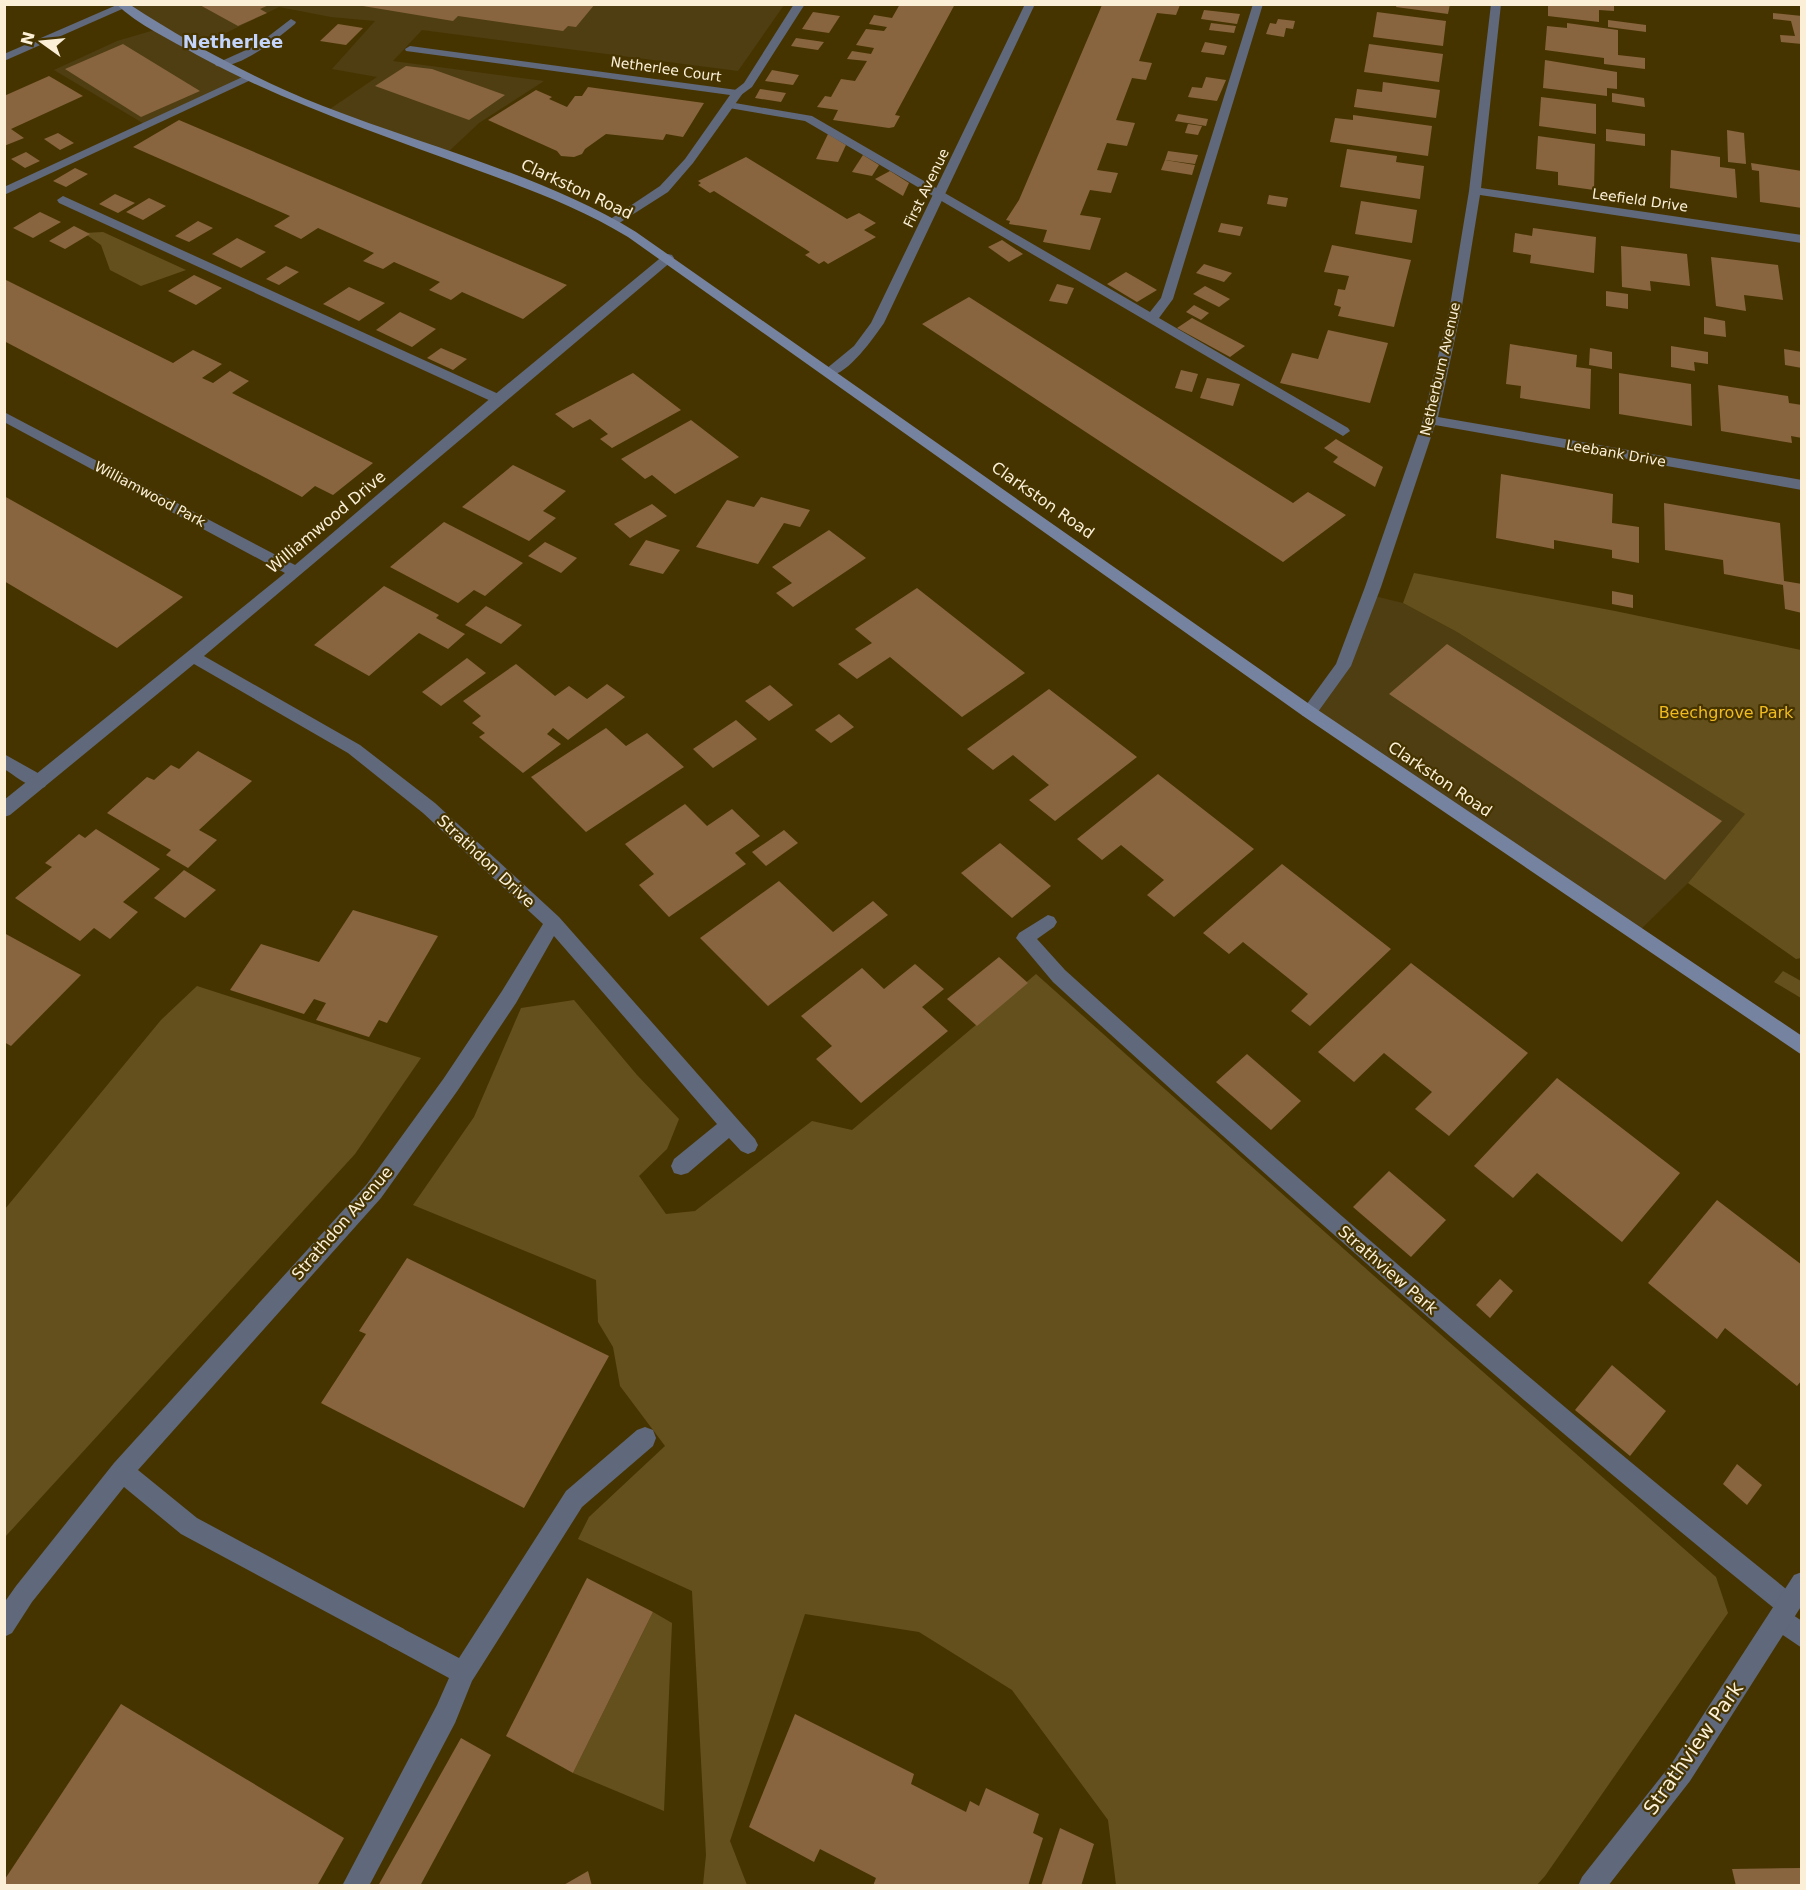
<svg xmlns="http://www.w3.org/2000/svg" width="1806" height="1890" font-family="'DejaVu Sans',sans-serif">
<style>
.built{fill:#4f3e12}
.green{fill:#64501d}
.building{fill:#88653f}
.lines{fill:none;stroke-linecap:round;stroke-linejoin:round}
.lane{fill:#60687b;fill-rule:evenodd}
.street{fill:#60687b;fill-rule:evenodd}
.secondary{fill:#7683a0;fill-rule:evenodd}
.labels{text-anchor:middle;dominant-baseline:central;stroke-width:4.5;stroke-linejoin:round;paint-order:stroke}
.far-street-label{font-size:14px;fill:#fbf0d7;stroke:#463400}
.street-label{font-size:16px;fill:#fbf0d7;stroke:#463400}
.park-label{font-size:16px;fill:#f0bc21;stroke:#463400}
.far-district-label{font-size:18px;font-weight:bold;fill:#c3d4fd;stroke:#463400}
.near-street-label{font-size:20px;fill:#fbf0d7;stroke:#463400}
</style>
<rect width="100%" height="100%" fill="#463400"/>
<!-- built -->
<g class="built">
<polygon points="121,5 784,5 738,71 422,30 393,61 544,81 479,123 447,153 327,111 377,77 332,69 375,21 331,17 279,7 195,48 249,77 146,125 54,70 117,41 158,29"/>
<polygon points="1370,595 1403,603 1457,632 1746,814 1688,883 1635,935 1309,712 1343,666"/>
</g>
<!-- green -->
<g class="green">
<polygon points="103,232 186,270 141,286 110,270 101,245 84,233"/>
<polygon points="1414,573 1615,611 1801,650 1801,958 1796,959 1688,883 1745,814 1457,632 1403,603"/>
<polygon points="1783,971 1801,981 1801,998 1774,982"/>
<polygon points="1036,974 1373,1275 1716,1577 1728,1613 1545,1876 1536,1886 1116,1885 1108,1820 1012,1690 919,1632 805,1614 730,1841 747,1885 703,1885 706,1855 692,1591 578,1539 589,1517 665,1446 620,1386 613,1347 598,1322 596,1280 413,1205 474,1117 521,1008 574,1000 637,1075 679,1119 667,1149 639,1176 666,1214 695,1211 812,1121 852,1130"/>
<polygon points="197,986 421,1058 355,1154 5,1537 5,1209 161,1020"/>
<polygon points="653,1612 672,1623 664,1811 573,1773"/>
</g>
<!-- building -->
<g class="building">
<polygon points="198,4 271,4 260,9 267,13 238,26"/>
<polygon points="351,4 595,4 576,27 568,26 563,31 458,16 453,21"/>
<polygon points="900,4 955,4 895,115 900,116 894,127 889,128 833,120 838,110 817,107 825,96 831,97 841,79 855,81 867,61 847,59 852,51 871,54 874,48 856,45 866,29 884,31 887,27 869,24 874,15 892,18"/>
<polygon points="1397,4 1450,4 1448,14 1396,7"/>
<polygon points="1548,4 1614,4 1614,11 1599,10 1599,22 1548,16"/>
<polygon points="1102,5 1180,5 1176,15 1157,13 1139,61 1152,63 1146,80 1132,78 1116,120 1135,123 1127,146 1107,143 1097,170 1118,173 1111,193 1090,190 1080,215 1101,218 1090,250 1043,242 1047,230 1009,224 1010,221 1006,220 1019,200"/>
<polygon points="1204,10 1240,14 1237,24 1201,19"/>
<polygon points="813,12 840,16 829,33 802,29"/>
<polygon points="1377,12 1446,21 1443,46 1373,37"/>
<polygon points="1773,13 1802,16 1802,44 1781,42 1780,35 1795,36 1791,21 1773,19"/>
<polygon points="1278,19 1295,21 1293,29 1286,28 1284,37 1266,34 1270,23 1276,24"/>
<polygon points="1608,20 1646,25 1646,32 1608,27"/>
<polygon points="1211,23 1236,26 1234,33 1209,30"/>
<polygon points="1567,23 1618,30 1618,55 1645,58 1645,69 1604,64 1604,58 1545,50 1547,26 1567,28"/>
<polygon points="338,24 363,28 346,45 320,41"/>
<polygon points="796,38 824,42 818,50 791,46"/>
<polygon points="1205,42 1227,46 1224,55 1201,52"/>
<polygon points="123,44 200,91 141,117 65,69"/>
<polygon points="1369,44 1443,54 1439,82 1364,72"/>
<polygon points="1545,60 1617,72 1617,89 1607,88 1607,96 1543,88"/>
<polygon points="406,66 432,69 505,95 469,120 375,86"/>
<polygon points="772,70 799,75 793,85 765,81"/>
<polygon points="49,76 83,96 11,129 24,138 4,146 4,96"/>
<polygon points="1206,77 1226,80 1217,101 1188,97 1192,87 1202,88"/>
<polygon points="1383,82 1440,90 1436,118 1354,107 1357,89 1382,92"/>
<polygon points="588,87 704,103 683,137 666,134 663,140 606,134 585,149 582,154 574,157 561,156 557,151 488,120 536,90 552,97 549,99 567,107 575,96 582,96"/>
<polygon points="760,89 786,93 781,102 755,98"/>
<polygon points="1612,93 1644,98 1645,107 1612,102"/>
<polygon points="1541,97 1596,104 1596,134 1539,126"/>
<polygon points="1178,114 1208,119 1206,126 1175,121"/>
<polygon points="1353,115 1432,126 1428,156 1330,142 1335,118 1353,120"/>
<polygon points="179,120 308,175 567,285 523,319 462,292 451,300 429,290 440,282 394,262 383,269 363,261 374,253 318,228 301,239 274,226 290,216 133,147"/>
<polygon points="1188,124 1202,126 1198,135 1185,133"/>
<polygon points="1606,129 1645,134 1645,146 1606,141"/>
<polygon points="1727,130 1744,133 1746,164 1728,162"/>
<polygon points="58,133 74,143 60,150 44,139"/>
<polygon points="828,134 846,145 838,162 816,159"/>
<polygon points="1538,136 1595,144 1594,190 1558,185 1558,172 1536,169"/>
<polygon points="1347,149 1397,156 1396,162 1424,166 1420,199 1340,187"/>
<polygon points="1671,150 1720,157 1720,167 1735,169 1737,198 1670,188"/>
<polygon points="1168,151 1198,155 1195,164 1165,160"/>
<polygon points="26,152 40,161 25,168 11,159"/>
<polygon points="863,155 879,165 872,176 852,172"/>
<polygon points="746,157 847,219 859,213 876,223 864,230 876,237 828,264 824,261 819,264 805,255 810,252 714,191 710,193 698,185 701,183 698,181"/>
<polygon points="1165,160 1195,165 1192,175 1161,170"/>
<polygon points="1751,163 1802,171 1802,208 1760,202 1759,171 1752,170"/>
<polygon points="75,168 88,174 66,187 53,181"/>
<polygon points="890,171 909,183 903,196 875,179"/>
<polygon points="115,194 135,203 118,213 99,204"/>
<polygon points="1269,195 1288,198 1286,207 1267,204"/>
<polygon points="149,198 166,206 143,220 126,212"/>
<polygon points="1361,201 1417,210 1412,243 1355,234"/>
<polygon points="40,212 61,222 33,238 13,228"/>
<polygon points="198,221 213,228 189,242 175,236"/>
<polygon points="1221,223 1243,227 1240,236 1218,232"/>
<polygon points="74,226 90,234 65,249 49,241"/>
<polygon points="1533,228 1596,237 1594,273 1530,263 1531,255 1513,252 1515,233 1532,236"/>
<polygon points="237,238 266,252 241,268 212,254"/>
<polygon points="1002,240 1023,254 1009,262 988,247"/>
<polygon points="1332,245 1411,260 1394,327 1338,316 1341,307 1334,305 1338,289 1345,290 1349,276 1324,272"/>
<polygon points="1621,246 1687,254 1690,286 1650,281 1651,291 1622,287"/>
<polygon points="1711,257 1778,265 1783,300 1744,295 1746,311 1716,306"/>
<polygon points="1204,264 1232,273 1224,282 1196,273"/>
<polygon points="286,266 299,272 279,285 266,279"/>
<polygon points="1126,272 1157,290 1137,302 1107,284"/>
<polygon points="194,275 222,288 196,305 168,291"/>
<polygon points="4,279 173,363 193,350 222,364 202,378 213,383 230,371 249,381 232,393 373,463 333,495 315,486 302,497 4,341"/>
<polygon points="1057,284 1074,288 1067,304 1049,301"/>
<polygon points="1205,286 1230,299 1219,307 1193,294"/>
<polygon points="349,287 385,303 359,321 323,304"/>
<polygon points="1606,291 1628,294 1628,309 1606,306"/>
<polygon points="969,297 1293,503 1308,492 1346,515 1283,562 922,324"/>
<polygon points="1194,305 1209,313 1201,320 1186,312"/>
<polygon points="400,312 436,329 412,347 376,330"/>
<polygon points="1704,317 1725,321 1726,337 1704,334"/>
<polygon points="1192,318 1245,346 1230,357 1177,328"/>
<polygon points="1328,330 1388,343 1370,403 1280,383 1292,353 1318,359"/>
<polygon points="1510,344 1577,355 1576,367 1591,369 1590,409 1520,398 1521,386 1506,384"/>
<polygon points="1671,346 1708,352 1708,364 1694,362 1695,371 1671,367"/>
<polygon points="441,348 467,359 453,370 427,358"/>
<polygon points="1590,348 1612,352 1612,369 1589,365"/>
<polygon points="1784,349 1802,352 1802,368 1785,365"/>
<polygon points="1181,370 1198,374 1192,392 1175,388"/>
<polygon points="633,373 681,410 612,448 600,439 608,434 590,419 573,428 555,414"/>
<polygon points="1619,373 1691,384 1692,426 1619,414"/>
<polygon points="1207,378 1240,384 1233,406 1200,398"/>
<polygon points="1718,385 1788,396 1789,403 1802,405 1802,438 1791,436 1792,443 1721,431"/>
<polygon points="691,420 739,457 675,494 652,475 645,479 621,459"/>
<polygon points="1336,439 1383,467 1375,487 1333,462 1338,457 1324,448"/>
<polygon points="513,465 566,491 543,511 556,518 529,541 462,507"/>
<polygon points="1501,474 1613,494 1612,523 1639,527 1639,563 1612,558 1612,550 1554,540 1554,549 1496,538"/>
<polygon points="4,496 56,525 183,597 117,648 4,581"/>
<polygon points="761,497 810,510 800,527 784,523 758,564 696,547 727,500 754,507"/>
<polygon points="1664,503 1780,523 1784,581 1802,584 1802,613 1785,609 1783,585 1724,574 1723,560 1665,550"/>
<polygon points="652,504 667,516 630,538 614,524"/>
<polygon points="444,522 512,557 523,563 485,596 474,590 458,603 390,567"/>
<polygon points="829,530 866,558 793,607 776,593 792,583 772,567"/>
<polygon points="646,540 680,550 663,574 629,565"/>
<polygon points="545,542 577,558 561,573 528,556"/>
<polygon points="384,586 439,615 436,618 465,634 448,649 419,633 369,676 314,645"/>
<polygon points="917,588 988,644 1025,673 962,717 890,657 857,679 838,664 872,643 855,629"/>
<polygon points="1612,591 1633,595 1633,608 1612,604"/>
<polygon points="486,606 522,625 501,644 465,625"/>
<polygon points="1447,644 1722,821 1665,880 1389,694"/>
<polygon points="467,658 486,673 441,706 422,692"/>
<polygon points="516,664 555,696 569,686 587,699 607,684 625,697 568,740 553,728 547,734 561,744 523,773 479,737 485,733 472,723 481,716 463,701"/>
<polygon points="770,685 793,705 769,721 745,701"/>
<polygon points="1049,689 1137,757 1055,821 1029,800 1049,785 1013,755 993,770 967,749"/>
<polygon points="839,714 854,727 831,743 815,730"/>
<polygon points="736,720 757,739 713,768 693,749"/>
<polygon points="606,728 626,746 647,733 684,767 586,832 531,777"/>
<polygon points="198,751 252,781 199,830 217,840 188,868 166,855 171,850 107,813 147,777 154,780 171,765 179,769"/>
<polygon points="1158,774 1254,849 1174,917 1147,895 1164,880 1121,845 1102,860 1077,839"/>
<polygon points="685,804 707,826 732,809 760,836 735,853 746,864 669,917 639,885 654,874 625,844"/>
<polygon points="96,829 160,869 123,902 138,912 110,939 94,928 80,941 15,898 52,867 45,863 79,834 85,838"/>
<polygon points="784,830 798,843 766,866 752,852"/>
<polygon points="1000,843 1051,886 1012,918 961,873"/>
<polygon points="1282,864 1391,949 1310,1026 1291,1011 1308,994 1243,942 1229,954 1203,933"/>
<polygon points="184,870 216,890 185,918 154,898"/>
<polygon points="779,881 833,932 873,901 888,915 768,1006 700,938"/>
<polygon points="353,910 438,936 387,1023 379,1020 369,1037 316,1020 326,1003 314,999 304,1014 230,990 261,944 319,962"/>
<polygon points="4,933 81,975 11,1046 4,1042"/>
<polygon points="999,957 1028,983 977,1026 947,999"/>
<polygon points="1411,963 1528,1053 1449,1136 1415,1109 1432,1092 1384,1053 1354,1082 1318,1052"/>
<polygon points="915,964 944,989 922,1007 948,1031 861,1103 816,1059 832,1046 801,1016 862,968 884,989"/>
<polygon points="1247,1054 1301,1101 1271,1130 1216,1082"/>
<polygon points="1557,1078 1680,1173 1622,1242 1537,1173 1513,1198 1474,1166"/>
<polygon points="1389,1171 1446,1220 1411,1257 1353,1207"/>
<polygon points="1717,1200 1802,1265 1802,1380 1797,1386 1725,1328 1717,1339 1648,1283"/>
<polygon points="407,1258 609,1356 524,1508 321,1403 366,1334 359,1331"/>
<polygon points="1500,1279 1513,1291 1490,1318 1476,1305"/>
<polygon points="1612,1365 1666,1411 1630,1456 1575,1410"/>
<polygon points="1737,1464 1762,1485 1747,1505 1723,1484"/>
<polygon points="587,1578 653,1612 573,1773 506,1736"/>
<polygon points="121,1704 344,1838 317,1886 5,1886 5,1879"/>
<polygon points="795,1714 914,1774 911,1784 966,1812 970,1801 979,1806 986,1788 1039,1814 1033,1833 1043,1838 1028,1886 873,1886 876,1878 820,1849 814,1862 749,1827"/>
<polygon points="461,1738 491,1755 420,1886 378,1886"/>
<polygon points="1060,1828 1094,1844 1081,1886 1041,1886"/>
<polygon points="1802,1868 1802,1886 1736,1886 1732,1869"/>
<polygon points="588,1871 592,1886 562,1886"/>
</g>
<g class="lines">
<!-- lane -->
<g class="lane">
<polygon points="794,4 805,4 752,87 741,95 733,95 731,93 744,83"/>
<polygon points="1253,4 1263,4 1173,299 1159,318 1348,428 1350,431 1343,436 805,121 729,108 723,105 729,102 812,116 1150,312 1161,298"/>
<path d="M291,19L296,22L295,24C278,38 239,70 216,66L215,64L257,45Z"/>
<polygon points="249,74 255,77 253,79 4,195 4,187"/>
<polygon points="63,196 503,396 505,399 498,403 493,402 59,203 57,200"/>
<path d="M4,754L45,777L47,782L45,787C32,791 16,776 4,769Z"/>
<path d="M1048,915L1054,917L1057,922L1054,927L1037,939L1065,970C1304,1186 1546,1396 1796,1597L1800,1605L1796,1613L1793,1615L1802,1621V1648L1771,1627L1767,1619L1771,1611L1775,1609C1527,1408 1288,1197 1053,982L1016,938L1019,933Z"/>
<polygon points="645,1427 653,1430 656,1438 653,1446 582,1507 472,1681 455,1723 369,1886 342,1886 437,1705 449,1678 388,1645 384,1637 388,1629 396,1625 459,1658 566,1491 637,1430"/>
</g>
<!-- street -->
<g class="street">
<polygon points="119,4 129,6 4,61 4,54"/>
<path d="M1025,4H1035L884,323C874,337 845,380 826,375L824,372L826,369L854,346L871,323Z"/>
<polygon points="1491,4 1501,4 1481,188 1802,235 1802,243 1480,195 1462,306 1438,417 1802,480 1802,490 1435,425 1381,587 1351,666 1315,716 1303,716 1301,712 1336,664 1365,587 1423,420 1450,306 1469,191"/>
<polygon points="410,46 737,90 743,93 693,163 668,192 613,227 607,223 609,220 660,186 685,159 730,95 406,51 405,49"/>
<polygon points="668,254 672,255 674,258 672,261 204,656 360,745 435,803 559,917 755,1139 758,1145 755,1151 748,1154 741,1151 729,1138 688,1173 681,1175 674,1173 671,1166 674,1159 717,1124 554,936 516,1003 458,1090 381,1198 138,1470 197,1518 404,1629 408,1637 404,1645 396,1649 388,1645 181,1534 124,1487 32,1602 12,1633 4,1637 4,1603 16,1586 114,1463 367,1184 444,1078 502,991 543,924 423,813 348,753 194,664 10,815 4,817 4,800 285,573 4,422 4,412 295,565 493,396 664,255"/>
<polygon points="1802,1572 1802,1605 1690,1781 1608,1886 1578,1886 1582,1877 1672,1763 1794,1575"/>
</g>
<!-- secondary -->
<path class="secondary" d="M116,4H129C190,44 255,79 323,106C425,146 543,175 636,232L1315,708L1802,1036V1055L1303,716L628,237C580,208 526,188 474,169C380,134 285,103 197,55C171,40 138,25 116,4Z"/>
</g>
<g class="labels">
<!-- far-street labels -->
<g class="far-street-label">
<text transform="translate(666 69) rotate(8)">Netherlee Court</text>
<text transform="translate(926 188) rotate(-64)">First Avenue</text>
<text transform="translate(1640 200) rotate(8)">Leefield Drive</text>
<text transform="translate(1440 369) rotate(-77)">Netherburn Avenue</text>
<text transform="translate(1616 453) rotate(10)">Leebank Drive</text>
<text transform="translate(150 494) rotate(28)">Williamwood Park</text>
</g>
<!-- street labels -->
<g class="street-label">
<text transform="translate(577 189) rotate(25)">Clarkston Road</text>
<text transform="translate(1043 500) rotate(35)">Clarkston Road</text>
<text transform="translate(326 522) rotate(-40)">Williamwood Drive</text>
<text transform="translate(1440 779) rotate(34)">Clarkston Road</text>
<text transform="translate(486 861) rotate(43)">Strathdon Drive</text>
<text transform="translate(342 1223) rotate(-49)">Strathdon Avenue</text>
<text transform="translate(1388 1270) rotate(41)">Strathview Park</text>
</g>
<!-- park labels -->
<g class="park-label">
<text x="1726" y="712">Beechgrove Park</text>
</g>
<!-- far-district labels -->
<g class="far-district-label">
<text x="233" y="41">Netherlee</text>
</g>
<!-- near-street labels -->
<g class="near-street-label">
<text transform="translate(1693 1748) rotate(-55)">Strathview Park</text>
</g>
</g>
<!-- border -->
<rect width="1806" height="1890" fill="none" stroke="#fbf0d7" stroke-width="12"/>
<!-- north arrow -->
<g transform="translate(42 42) rotate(285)" stroke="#463400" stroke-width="4.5" paint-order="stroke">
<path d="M0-4.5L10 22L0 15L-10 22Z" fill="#fbf0d7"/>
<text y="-9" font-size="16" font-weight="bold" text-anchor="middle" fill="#fbf0d7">N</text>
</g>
</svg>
